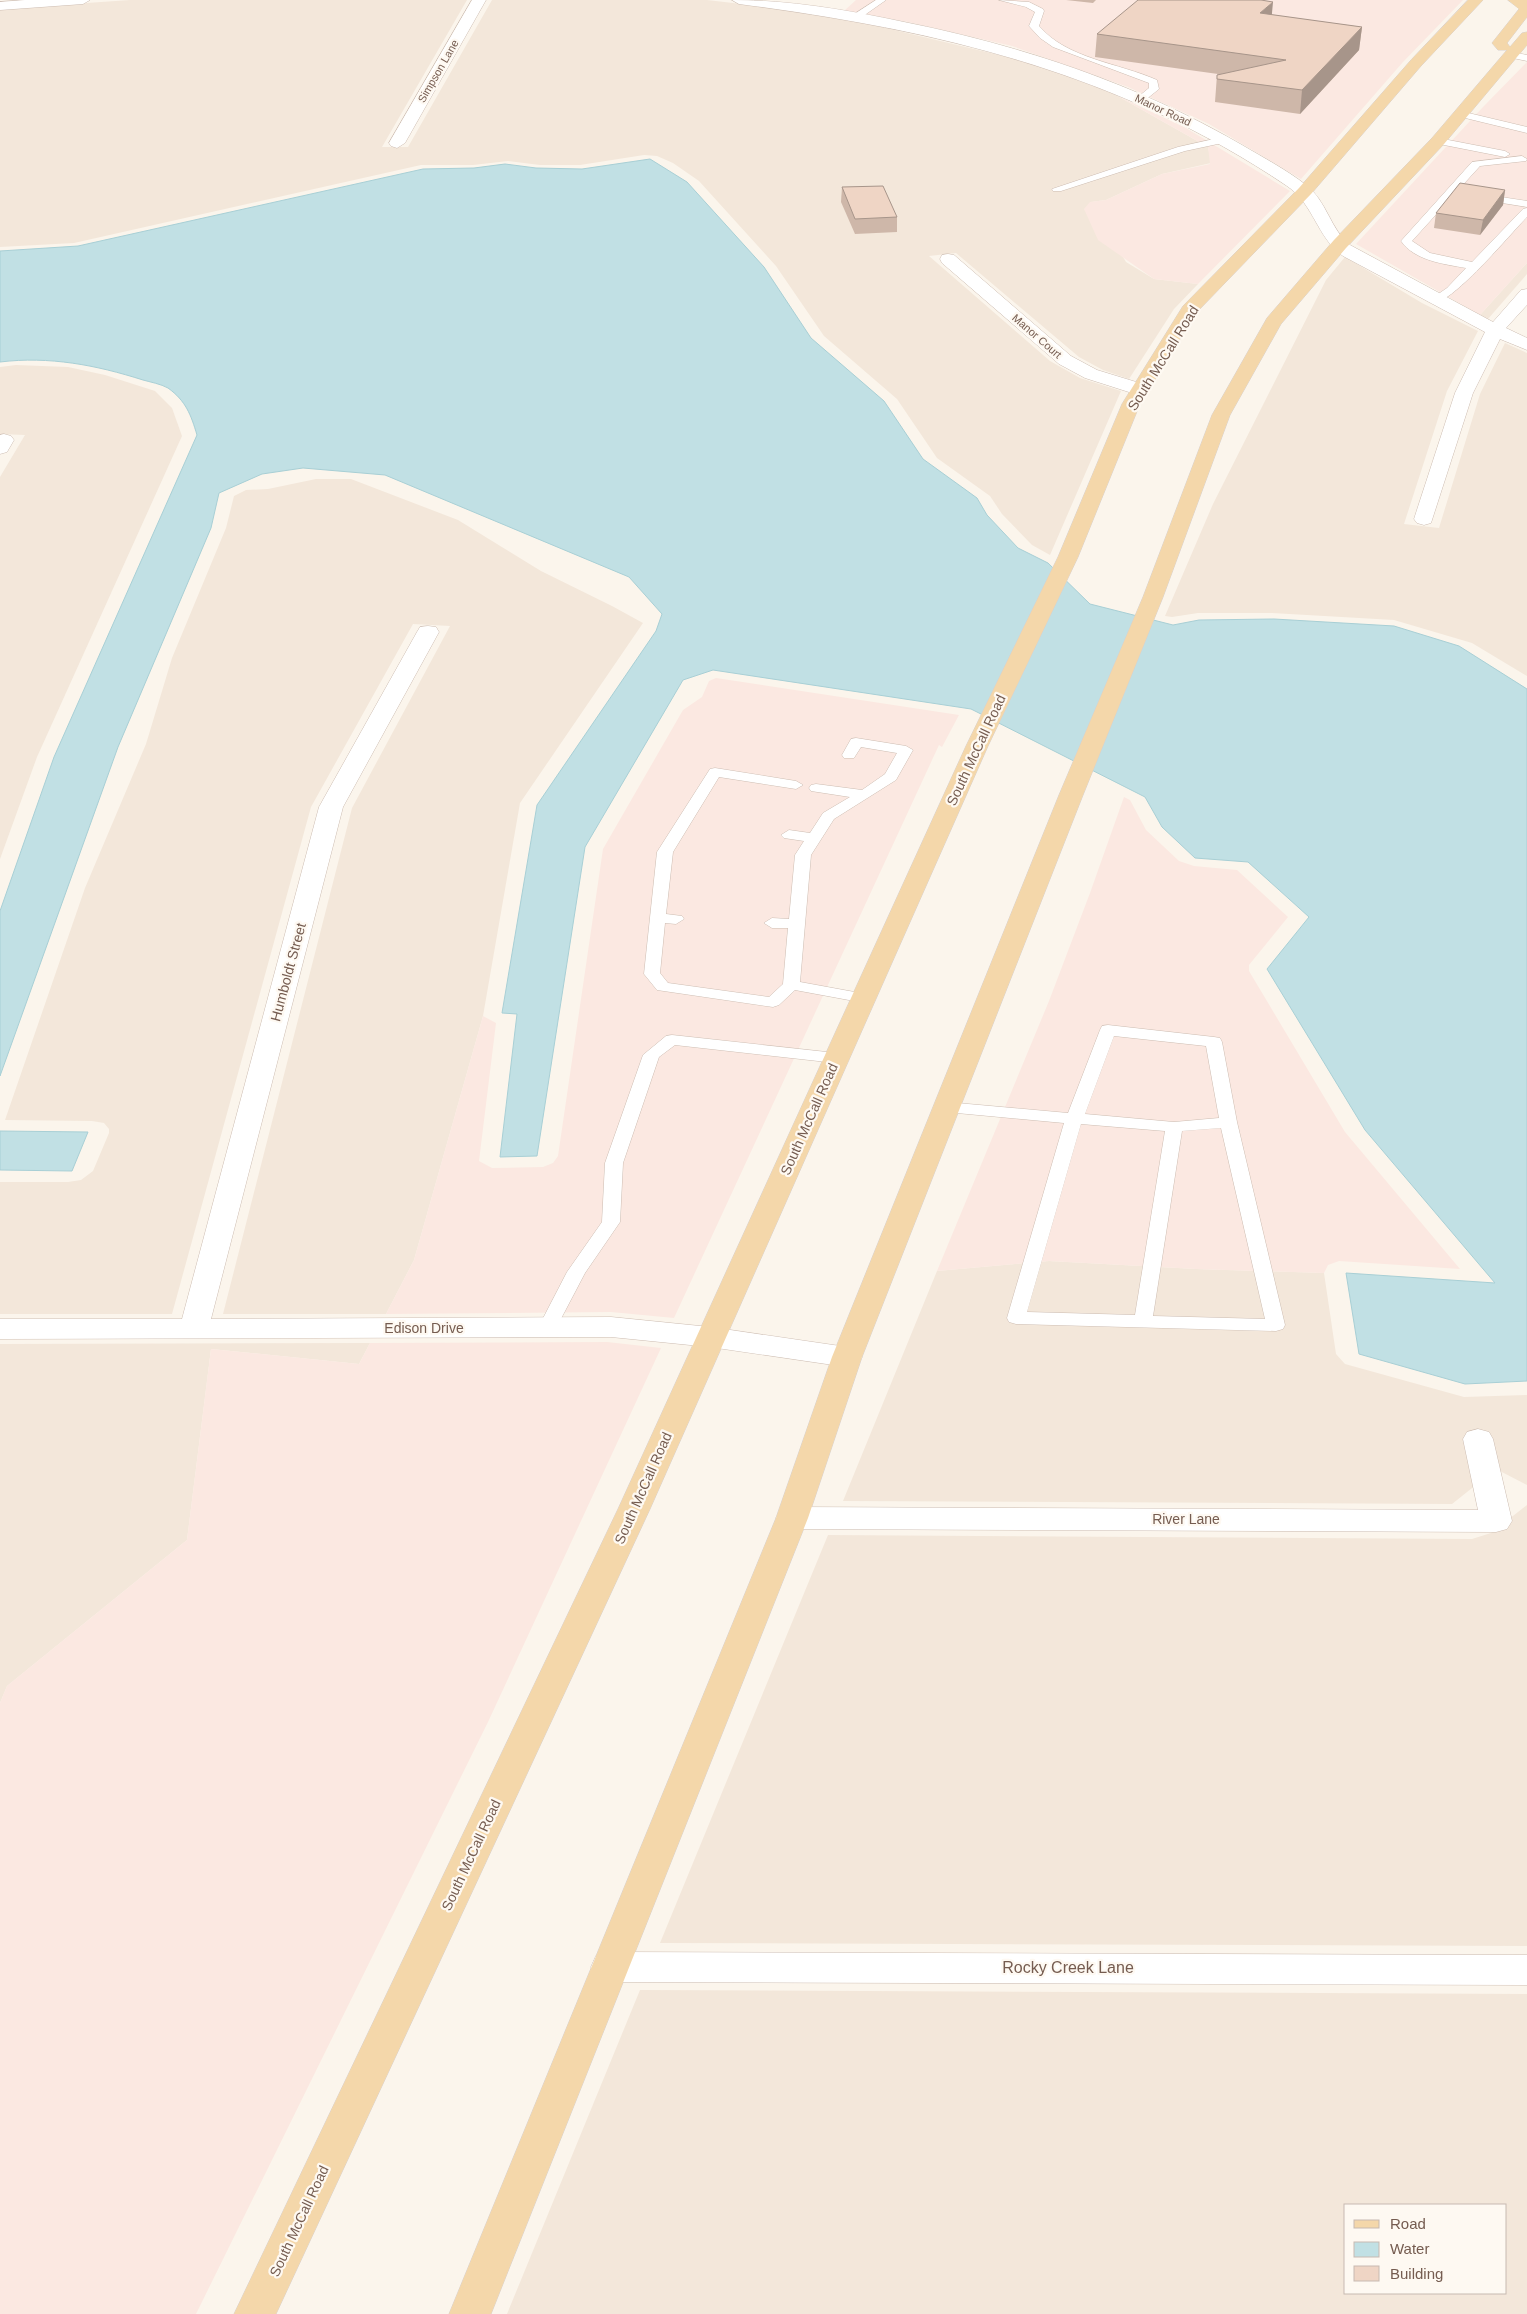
<svg xmlns="http://www.w3.org/2000/svg" width="1527" height="2314" font-family="Arial,sans-serif">
<style>
.residential{fill:#f3e7da;fill-rule:evenodd}
.commercial{fill:#fbe8e1}
.water{fill:#c1e0e4;stroke:#a8cfd5}
.lines{fill:none;stroke-linecap:round;stroke-linejoin:round}
.lane-casing{stroke:#cdbdb2;stroke-width:1}
.street-casing{stroke:#cdbdb2;stroke-width:1}
.primary-casing{stroke:#d8d1ce;stroke-width:1}
.lane{fill:#fff;fill-rule:evenodd}
.street{fill:#fff;fill-rule:evenodd}
.primary{fill:#f4d7aa;fill-rule:evenodd}
.wall{fill:#ceb7a9}
.shaded-wall{fill:#a7958a}
.building{fill:#efd5c5;stroke:#a7958a}
.labels{text-anchor:middle;dominant-baseline:central;stroke-width:4.5;stroke-linejoin:round;paint-order:stroke}
.far-street-label{font-size:11px;fill:#755c50;stroke:#fef9f2}
.street-label{font-size:14px;fill:#755c50;stroke:#fef9f2}
.near-street-label{font-size:16px;fill:#755c50;stroke:#fef9f2}
</style>
<rect width="100%" height="100%" fill="#fbf5ec"/>
<!-- residential -->
<g class="residential">
<polygon points="130,0 467,0 382,147 408,147 492,0 707,0 759,6 869,24 1033,63 1114,94 1208,147 1211,163 1162,174 1106,200 1091,202 1126,262 1154,279 1198,284 1174,309 1129,379 1103,370 1079,357 956,253 929,256 1050,361 1080,378 1121,391 1050,555 1032,545 1002,514 990,496 937,458 897,399 824,336 776,266 699,181 673,163 657,156 644,155 580,165 540,165 508,161 473,165 421,165 74,243 0,247 0,9"/>
<polygon points="1345,257 1422,303 1478,331 1447,391 1404,524 1439,528 1480,394 1505,343 1527,353 1527,676 1472,643 1394,620 1272,613 1198,613 1172,617 1165,616 1213,504 1326,280"/>
<polygon points="1527,263 1527,274 1488,319 1480,315"/>
<polygon points="16,365 68,367 105,375 155,391 172,408 182,436 37,757 0,859 0,477 25,435 0,434 0,367"/>
<polygon points="316,479 351,479 458,520 541,571 612,606 643,623 520,803 483,1016 414,1260 386,1314 223,1314 352,808 450,626 413,624 311,807 172,1314 0,1314 0,1182 68,1182 81,1180 93,1171 109,1133 109,1129 104,1123 92,1121 5,1120 85,888 146,744 172,658 226,528 234,496 246,490 268,489"/>
<polygon points="1049,1261 1196,1269 1324,1273 1336,1354 1345,1364 1464,1397 1527,1395 1527,1485 1496,1469 1452,1504 843,1501 937,1271"/>
<polygon points="370,1343 359,1364 211,1349 187,1540 7,1686 0,1703 0,1344"/>
<polygon points="1527,1505 1527,1946 660,1943 828,1535 1472,1539 1491,1533"/>
<path d="M640,1990L1527,1994V2314H507ZM1346,2205H1506V2293H1346Z"/>
</g>
<!-- commercial -->
<g class="commercial">
<polygon points="856,0 1463,0 1403,62 1301,179 1209,124 1128,87 1012,46 908,22 844,11"/>
<polygon points="1527,62 1527,263 1480,315 1356,244 1483,107"/>
<polygon points="1043,67 1107,91 1186,128 1290,191 1198,284 1154,279 1098,240 1084,209 1090,202 1106,200 1162,174 1210,164 1208,147 1114,94"/>
<polygon points="716,678 959,715 942,747 939,745 674,1318 611,1312 386,1314 414,1260 483,1016 496,1023 479,1161 492,1168 543,1167 553,1163 558,1156 603,849 683,710 702,697 709,681"/>
<polygon points="1124,797 1130,800 1146,830 1179,861 1194,866 1237,870 1288,917 1249,965 1249,971 1345,1132 1460,1269 1339,1261 1328,1265 1324,1273 1196,1269 1049,1261 937,1271 1049,1001 1090,893"/>
<polygon points="607,1342 661,1348 488,1722 196,2314 0,2314 0,1703 7,1686 187,1540 211,1349 359,1364 370,1343"/>
</g>
<!-- water -->
<g class="water">
<path d="M650,159L687,182L764,267L811,338L884,401L923,459L977,498L987,515L1018,548L1048,563L1090,604L1173,625L1199,620L1274,619L1394,626L1459,646L1527,689V1381L1465,1384L1359,1354L1346,1273L1495,1283L1365,1130L1267,969L1309,917L1248,862L1195,858L1162,827L1145,797L971,709L713,670L683,680L585,847L537,1156L500,1157L517,1014L502,1013L537,805L656,631L662,614L629,577L385,475L303,468L262,474L219,493L211,528L118,747L0,1076V911L54,757L197,435C191,415 186,401 168,388C161,384 150,382 143,380C96,365 49,356 0,362V251L78,246L423,169L474,168L505,164L536,168L582,169Z"/>
<polygon points="0,1131 88,1132 72,1171 0,1170"/>
</g>
<g class="lines">
<!-- lane casing -->
<g class="lane-casing">
<g id="lane">
<polygon points="876,0 886,0 859,19 853,19 853,15"/>
<path d="M999,0L1029,2L1043,9L1044,11L1039,26C1067,59 1119,63 1157,80L1159,89L1144,101H1138V97L1149,88V83L1053,47L1040,38L1029,26L1035,12L1026,7Z"/>
<polygon points="1511,52 1527,55 1527,61 1508,57 1508,53"/>
<polygon points="1460,111 1527,127 1527,133 1457,116 1457,112"/>
<polygon points="1223,137 1227,138 1227,142 1185,151 1061,191 1053,191 1052,189 1178,147"/>
<polygon points="1438,138 1505,151 1510,154 1505,157 1434,143 1434,139"/>
<path d="M1522,156L1527,159L1526,161L1480,166L1412,241L1430,253L1472,262L1523,209L1527,208V217C1512,232 1449,308 1431,303V299L1447,288L1466,268C1444,264 1415,261 1401,241L1472,162Z"/>
<polygon points="1481,194 1527,201 1527,207 1477,199 1476,197"/>
<polygon points="856,738 906,746 913,750 896,780 834,819 811,855 800,982 871,995 873,998 871,1001 865,1003 795,990 779,1005 773,1007 657,990 644,974 657,852 710,769 715,768 796,781 803,785 796,789 719,777 673,852 666,914 682,916 684,919 676,924 665,923 660,973 668,983 769,997 783,984 788,928 772,928 764,923 772,918 789,919 795,855 804,841 784,838 781,835 789,830 810,833 823,813 850,797 811,791 809,788 811,785 816,784 862,790 885,774 897,753 861,747 854,758 844,758 842,755 851,739"/>
<path d="M1108,1025L1214,1037L1220,1038L1222,1042L1237,1122L1285,1325L1283,1329L1276,1331L1016,1324L1009,1322L1007,1318L1064,1123L946,1112L940,1111L937,1107L940,1103L946,1102L1068,1113L1100,1030L1102,1026ZM1114,1036L1206,1046L1219,1118L1174,1122L1085,1114ZM1081,1124L1165,1131L1135,1315L1027,1312ZM1221,1128L1265,1319L1153,1316L1182,1131Z"/>
<polygon points="672,1035 836,1053 842,1054 844,1058 842,1062 836,1063 675,1045 659,1057 623,1163 620,1222 585,1273 554,1332 547,1334 540,1332 538,1328 567,1272 602,1222 605,1163 643,1055 666,1036"/>
</g>
</g>
<!-- street casing -->
<g class="street-casing">
<g id="street">
<polygon points="25,0 90,0 83,4 0,10 0,2"/>
<polygon points="472,0 486,0 405,143 397,148 391,146 389,143"/>
<path d="M732,0C790,0 847,10 904,22C1023,46 1137,84 1242,145C1264,158 1287,170 1306,185C1327,201 1330,229 1350,245L1493,322L1521,290L1527,289V305L1506,328L1527,338V350L1500,339L1473,393L1431,523L1424,525L1417,523L1414,519L1455,393L1485,332L1343,256C1317,238 1314,204 1287,186C1118,72 938,30 739,4Z"/>
<polygon points="948,254 954,255 1071,356 1097,370 1146,385 1148,389 1146,393 1132,393 1085,378 1059,364 942,263 940,259 942,255"/>
<polygon points="4,434 11,436 14,440 7,452 0,454 0,435"/>
<polygon points="428,626 436,627 439,632 343,807 211,1319 611,1317 710,1327 847,1347 858,1350 862,1357 858,1364 847,1367 710,1347 611,1337 0,1339 0,1319 182,1319 319,807 417,632 420,627"/>
<polygon points="1478,1429 1489,1432 1493,1439 1512,1521 1507,1529 1496,1532 792,1529 781,1526 776,1518 781,1510 792,1507 1478,1510 1463,1439 1467,1432"/>
<polygon points="609,1952 1527,1955 1527,1985 609,1982 596,1978 591,1967 596,1956"/>
</g>
</g>
<!-- primary casing -->
<g class="primary-casing">
<g id="primary">
<polygon points="1468,0 1483,0 1421,66 1311,194 1196,313 1140,404 1078,557 988,746 650,1509 276,2314 234,2314 618,1509 966,746 1058,557 1122,404 1183,306 1299,188 1411,60"/>
<polygon points="1508,0 1527,0 1527,17 1507,43 1510,47 1522,33 1527,32 1527,45 1444,144 1346,248 1281,324 1230,415 1163,597 1083,795 862,1357 808,1518 491,2314 449,2314 776,1518 832,1357 1059,795 1143,597 1212,415 1267,318 1334,240 1432,138 1507,50 1498,50 1492,43 1519,9"/>
</g>
</g>
<!-- lane -->
<use href="#lane" class="lane"/>
<!-- street -->
<use href="#street" class="street"/>
<!-- primary -->
<use href="#primary" class="primary"/>
</g>
<!-- wall -->
<g class="wall">
<polygon points="1066,0 1096,0 1093,3"/>
<polygon points="1272,15 1362,27 1359,50 1300,114 1215,102 1217,75 1218,74 1095,57 1097,34"/>
<polygon points="842,187 897,217 897,232 855,234 841,202"/>
<polygon points="1505,190 1503,205 1480,235 1434,228 1436,213"/>
</g>
<!-- shaded-wall -->
<g class="shaded-wall">
<polygon points="1273,2 1271,24 1260,13"/>
<polygon points="1362,27 1359,50 1300,114 1302,90"/>
<polygon points="1505,190 1503,205 1480,235 1483,220"/>
</g>
<!-- building -->
<g class="building">
<polygon points="1138,0 1261,0 1273,2 1260,13 1362,27 1302,90 1217,79 1217,75 1286,60 1097,34"/>
<polygon points="1460,183 1505,190 1483,220 1436,213"/>
<polygon points="883,186 897,217 855,219 842,187"/>
</g>
<g class="labels">
<!-- far-street labels -->
<g class="far-street-label">
<text transform="translate(438 71) rotate(-60)">Simpson Lane</text>
<text transform="translate(1163 110) rotate(25)">Manor Road</text>
<text transform="translate(1037 336) rotate(41)">Manor Court</text>
</g>
<!-- street labels -->
<g class="street-label">
<text transform="translate(1163 358) rotate(-58)">South McCall Road</text>
<text transform="translate(976 750) rotate(-65)">South McCall Road</text>
<text transform="translate(288 972) rotate(-75)">Humboldt Street</text>
<text transform="translate(809 1119) rotate(-66)">South McCall Road</text>
<text x="424" y="1328">Edison Drive</text>
<text transform="translate(643 1488) rotate(-66)">South McCall Road</text>
<text x="1186" y="1519">River Lane</text>
<text transform="translate(471 1855) rotate(-65)">South McCall Road</text>
<text transform="translate(299 2221) rotate(-65)">South McCall Road</text>
</g>
<!-- near-street labels -->
<g class="near-street-label">
<text x="1068" y="1967">Rocky Creek Lane</text>
</g>
</g>
<!-- legend -->
<rect x="1344" y="2204" width="162" height="90" fill="#fef9f2" stroke="#c7bab1"/>
<rect x="1354" y="2220" width="25" height="8" fill="#f4d7aa" stroke="#c7bab1"/>
<text x="1390" y="2229" font-size="15" fill="#755c50">Road</text>
<rect x="1354" y="2242" width="25" height="15" fill="#c1e0e4" stroke="#c7bab1"/>
<text x="1390" y="2254" font-size="15" fill="#755c50">Water</text>
<rect x="1354" y="2266" width="25" height="15" fill="#efd5c5" stroke="#c7bab1"/>
<text x="1390" y="2279" font-size="15" fill="#755c50">Building</text>
</svg>
